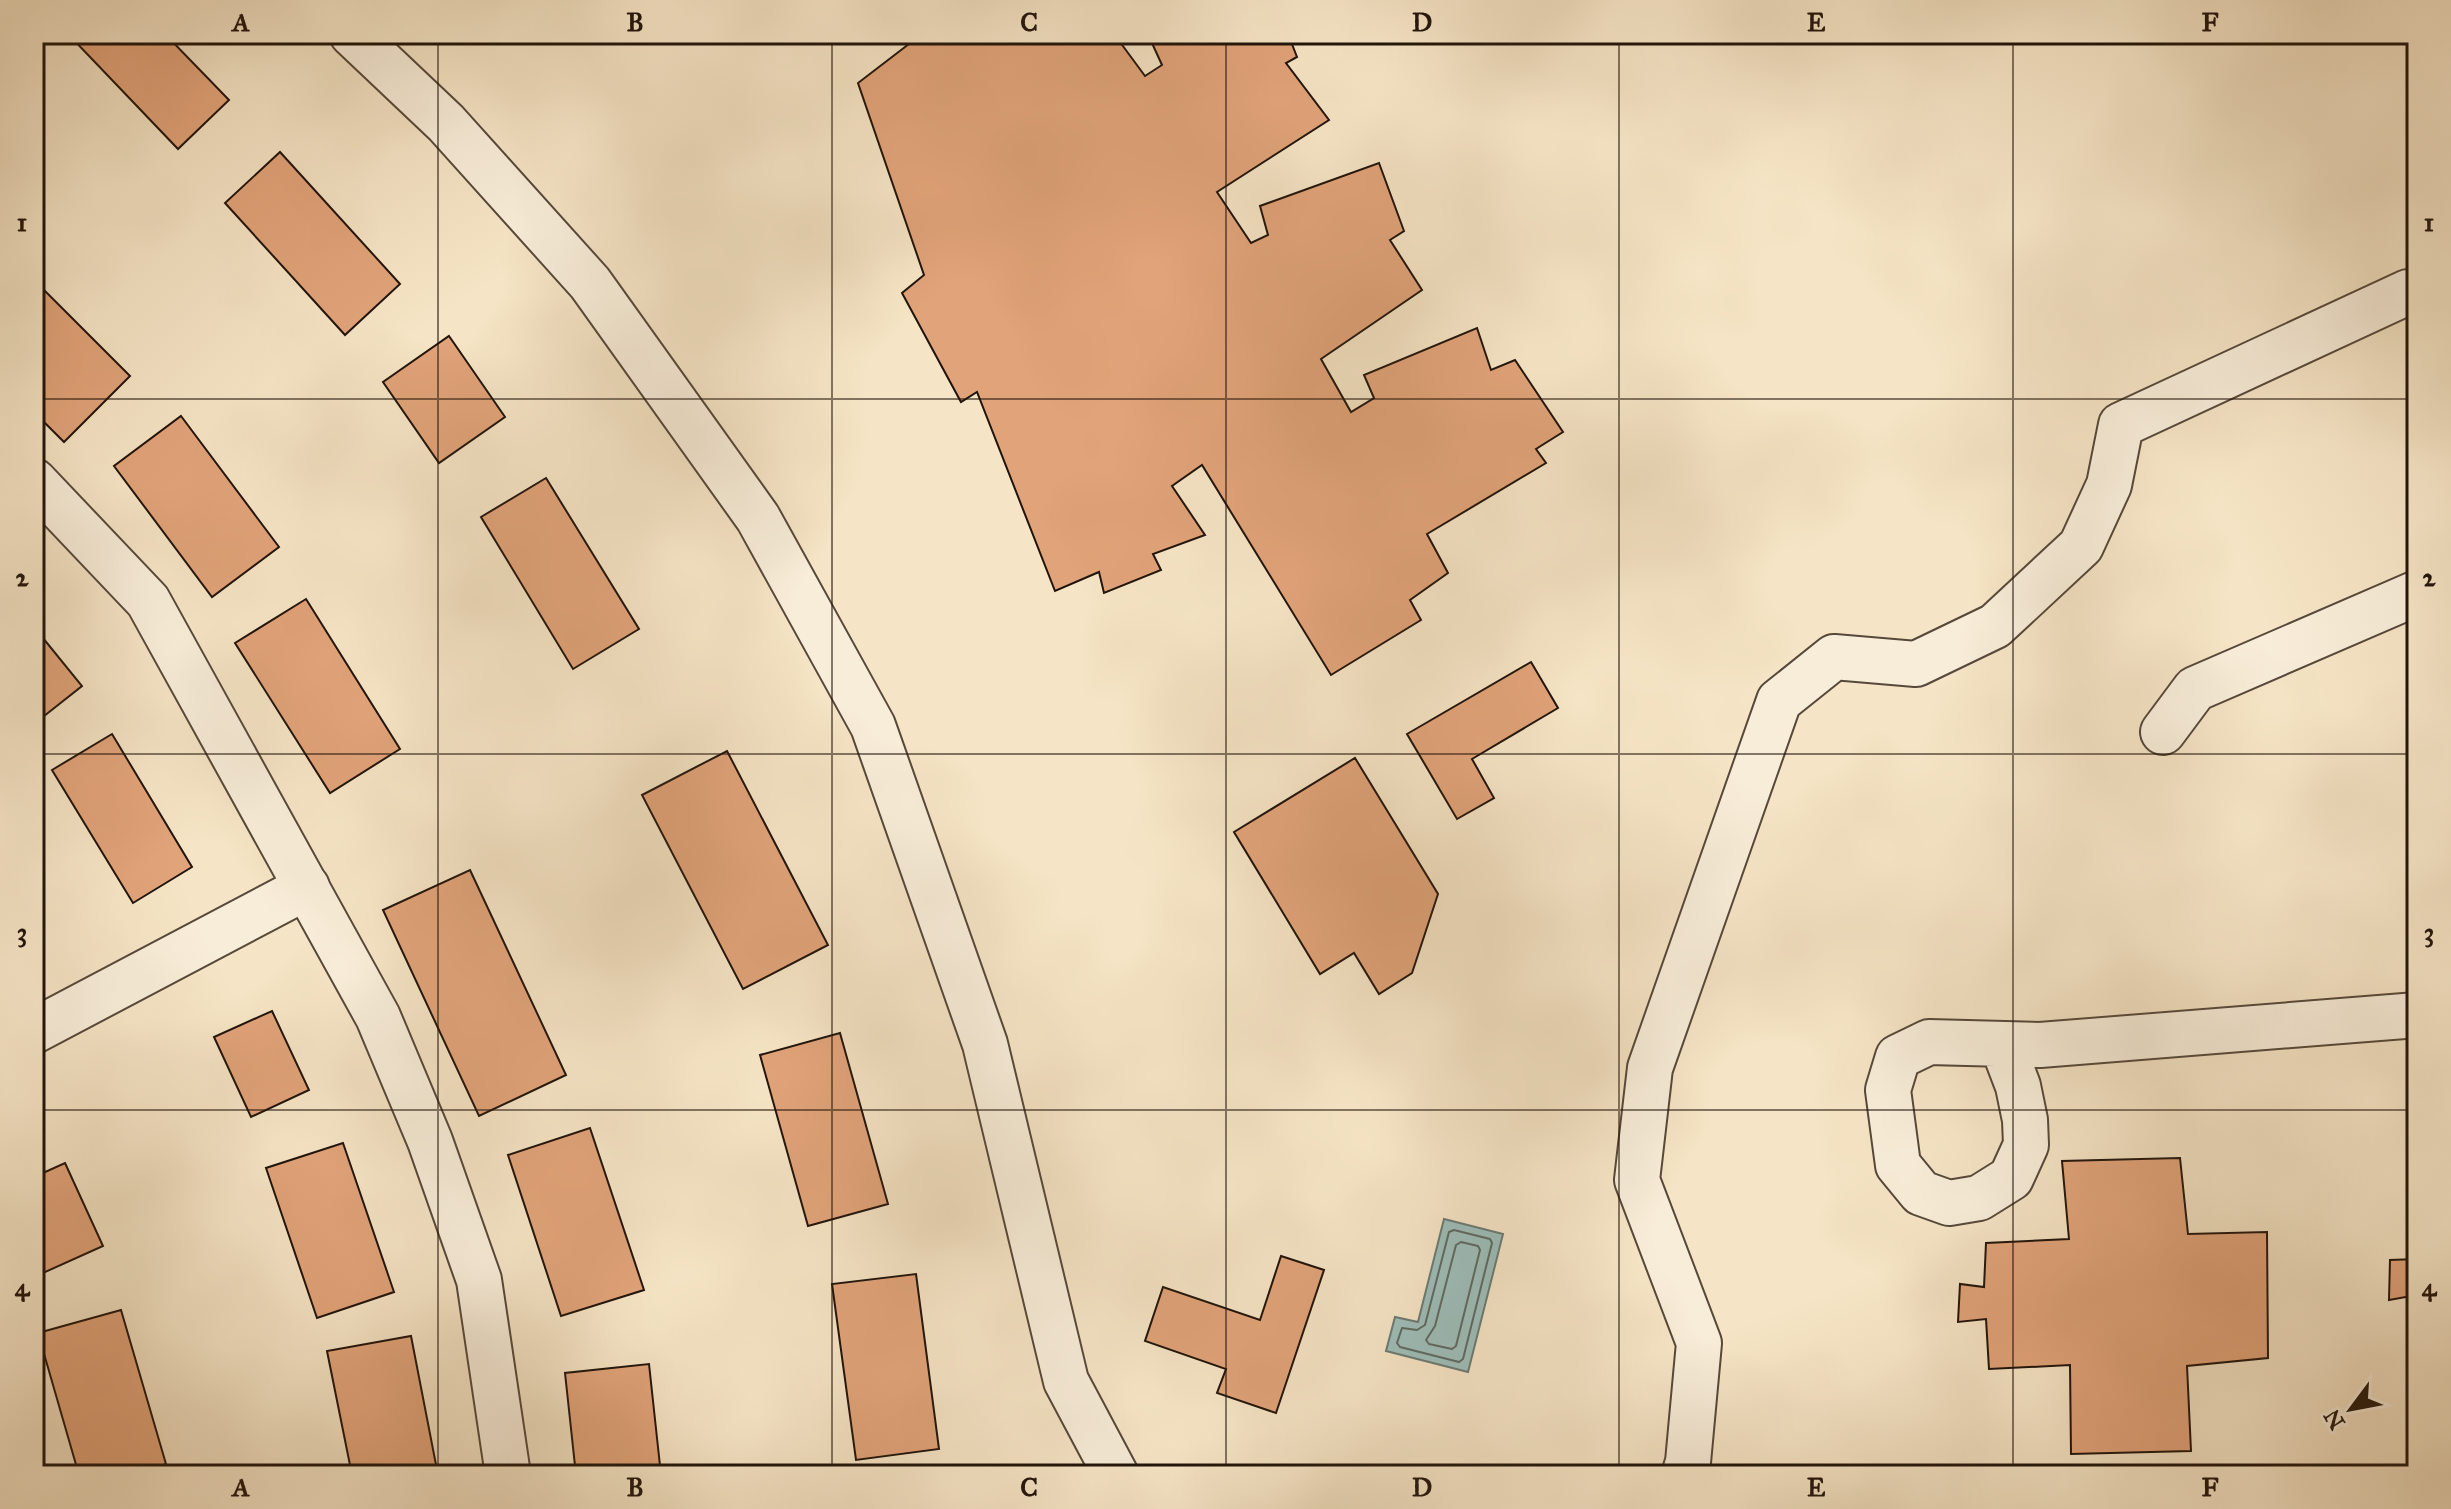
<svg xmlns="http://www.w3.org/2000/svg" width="2451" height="1509" font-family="'IM FELL Great Primer',serif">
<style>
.water{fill:#9dbeba;stroke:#6b7a74;stroke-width:2}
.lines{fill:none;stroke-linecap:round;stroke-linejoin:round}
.shore{stroke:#5f6962;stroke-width:2}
.building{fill:#e1a379;stroke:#21140b;stroke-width:2}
.minor-casing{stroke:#56483a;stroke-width:48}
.minor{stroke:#f8edd9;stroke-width:44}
.grid{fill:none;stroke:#21140b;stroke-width:2;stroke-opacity:0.55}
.neatline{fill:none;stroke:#21140b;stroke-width:3}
.grid-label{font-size:26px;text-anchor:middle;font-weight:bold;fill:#21140b}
</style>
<rect width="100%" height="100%" fill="#f5e4c5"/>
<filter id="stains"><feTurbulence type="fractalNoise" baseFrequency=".0025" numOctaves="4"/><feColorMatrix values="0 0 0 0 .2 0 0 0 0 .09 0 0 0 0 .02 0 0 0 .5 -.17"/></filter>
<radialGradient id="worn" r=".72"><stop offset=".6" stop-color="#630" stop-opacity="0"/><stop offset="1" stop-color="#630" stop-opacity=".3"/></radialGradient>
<!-- water -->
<polygon class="water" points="1444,1219 1503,1234 1468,1372 1386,1351 1395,1317 1418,1322"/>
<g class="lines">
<!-- shore -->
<g class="shore">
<polygon points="1454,1230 1490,1239 1492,1243 1463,1359 1459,1362 1400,1347 1397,1343 1402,1328 1417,1330 1425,1325 1449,1232"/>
<polygon points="1461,1242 1478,1246 1480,1250 1456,1346 1452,1349 1429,1344 1426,1340 1435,1326 1456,1245"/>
</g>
</g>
<!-- building -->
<g class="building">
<polygon points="68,34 165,34 229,100 178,149"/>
<polygon points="922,34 1114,34 1145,76 1162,65 1151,41 1167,34 1288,34 1297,57 1286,63 1329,120 1217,192 1251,243 1268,235 1260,206 1379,163 1404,231 1390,240 1422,290 1321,359 1351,412 1374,398 1364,375 1477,328 1491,370 1515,360 1563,432 1536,449 1546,463 1427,534 1448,573 1410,600 1421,620 1331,675 1202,465 1172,486 1205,535 1153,554 1161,570 1104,593 1099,572 1055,591 977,392 961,402 902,293 924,275 858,83"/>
<polygon points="280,152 400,284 345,335 225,203"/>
<polygon points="34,280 130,376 64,442 34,412"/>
<polygon points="449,336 505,417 439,463 383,382"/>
<polygon points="181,416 279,547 212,597 114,466"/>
<polygon points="546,478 639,629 573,669 481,517"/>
<polygon points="306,599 400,749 330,793 235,643"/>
<polygon points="34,627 82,686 34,724"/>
<polygon points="1531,662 1558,708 1472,759 1494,798 1457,819 1407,734"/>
<polygon points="112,734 192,867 133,903 52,770"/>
<polygon points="727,751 828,945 743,989 642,795"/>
<polygon points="1355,758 1438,894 1412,973 1379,994 1354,953 1320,974 1234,832"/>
<polygon points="470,870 566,1075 479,1116 383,910"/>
<polygon points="272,1011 309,1090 251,1117 214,1037"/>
<polygon points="840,1033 888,1204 808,1226 760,1055"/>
<polygon points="590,1128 644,1290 561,1316 508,1155"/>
<polygon points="343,1143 394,1292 317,1318 266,1168"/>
<polygon points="2180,1158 2188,1234 2267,1232 2268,1358 2187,1366 2191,1451 2071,1454 2070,1365 1989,1369 1986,1319 1958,1322 1960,1284 1984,1287 1986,1243 2069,1239 2062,1161"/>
<polygon points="65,1163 103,1246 34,1277 34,1177"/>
<polygon points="1281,1256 1324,1270 1276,1413 1217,1393 1226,1369 1145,1341 1163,1287 1260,1320"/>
<polygon points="2417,1259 2417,1295 2389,1300 2390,1260"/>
<polygon points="916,1274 939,1449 856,1460 832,1284"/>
<polygon points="121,1310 166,1464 129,1475 79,1475 38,1333"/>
<polygon points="411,1336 438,1475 352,1475 327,1351"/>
<polygon points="649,1364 661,1475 576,1475 565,1373"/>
</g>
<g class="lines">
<!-- minor casing -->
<g class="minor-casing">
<g id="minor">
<polyline points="352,34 446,123 590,283 758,518 873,726 985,1044 1066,1381 1116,1475"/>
<polyline points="34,481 148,601 378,1017 430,1141 479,1280 508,1475"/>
<polyline points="2163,732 2195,689 2417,593"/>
<polyline points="34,1031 307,887"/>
<polyline points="2002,1044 2018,1086 2025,1120 2026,1145 2011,1178 1979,1198 1949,1203 1921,1193 1898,1165 1888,1090 1898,1057 1929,1042 2040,1045 2417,1015"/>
<polyline points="1684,1475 1688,1462 1699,1343 1637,1180 1650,1068 1779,701 1834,657 1916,664 1995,626 2081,546 2109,485 2121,425 2408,292"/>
</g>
</g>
<!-- minor -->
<use href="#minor" class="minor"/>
</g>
<!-- grid -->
<path class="grid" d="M438,34V1475M832,34V1475M1226,34V1475M1619,34V1475M2013,34V1475M34,399H2417M34,754H2417M34,1110H2417"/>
<!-- margin -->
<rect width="2451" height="1509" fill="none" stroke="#f5e4c5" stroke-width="88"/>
<!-- north arrow -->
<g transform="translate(2351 1409) rotate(238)" stroke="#f8edd9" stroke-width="6" paint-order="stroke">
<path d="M0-6L14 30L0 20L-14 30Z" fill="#21140b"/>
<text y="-12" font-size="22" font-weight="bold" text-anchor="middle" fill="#21140b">N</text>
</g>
<rect x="44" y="44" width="2363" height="1421" class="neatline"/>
<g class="grid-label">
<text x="241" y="31">A</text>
<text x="635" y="31">B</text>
<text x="1029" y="31">C</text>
<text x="1422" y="31">D</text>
<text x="1816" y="31">E</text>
<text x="2210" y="31">F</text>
<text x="22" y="231">1</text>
<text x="2429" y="231">1</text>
<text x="22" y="586">2</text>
<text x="2429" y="586">2</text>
<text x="22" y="941">3</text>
<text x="2429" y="941">3</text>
<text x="22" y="1296">4</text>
<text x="2429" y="1296">4</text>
<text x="241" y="1496">A</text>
<text x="635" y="1496">B</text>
<text x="1029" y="1496">C</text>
<text x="1422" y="1496">D</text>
<text x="1816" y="1496">E</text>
<text x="2210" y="1496">F</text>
</g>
<rect width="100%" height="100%" filter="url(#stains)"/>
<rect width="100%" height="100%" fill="url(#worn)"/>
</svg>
